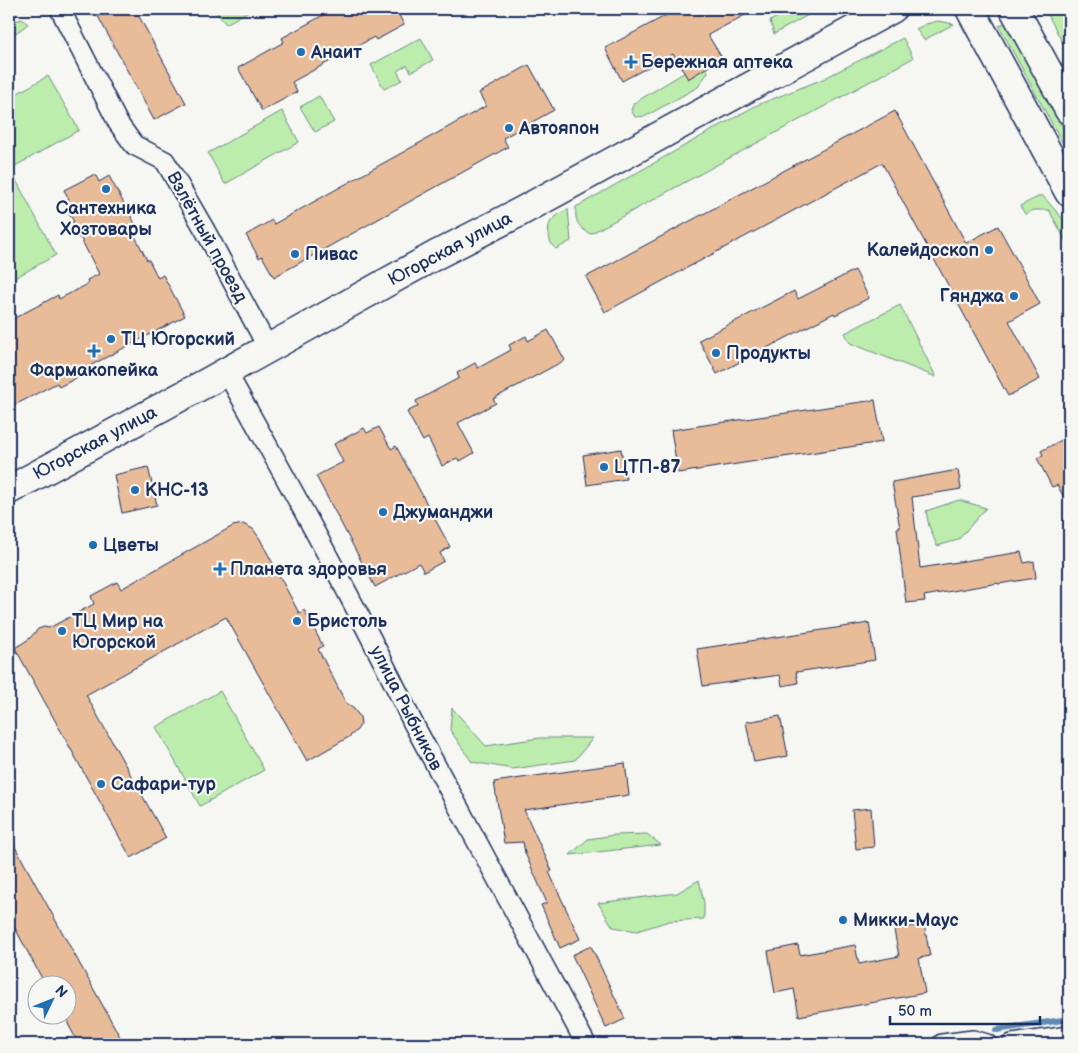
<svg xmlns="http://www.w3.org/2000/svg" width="1078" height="1053" font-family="'Balsamiq Sans',sans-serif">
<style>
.green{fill:#bdedac;stroke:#6c8e85}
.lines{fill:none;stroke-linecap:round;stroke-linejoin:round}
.stream{stroke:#618ab5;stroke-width:6}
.building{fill:#e9bc99;stroke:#1b2f5e}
.street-casing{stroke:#1b2f5e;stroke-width:22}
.secondary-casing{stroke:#1b2f5e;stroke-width:31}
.street{stroke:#f6f6f2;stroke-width:19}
.secondary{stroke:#f6f6f2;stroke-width:28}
.poi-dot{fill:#1f6fb2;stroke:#f6f6f2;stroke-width:2}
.labels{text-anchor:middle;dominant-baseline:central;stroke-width:4.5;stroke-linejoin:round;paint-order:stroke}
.poi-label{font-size:18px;font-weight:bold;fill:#1b2f5e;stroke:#f6f6f2;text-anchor:start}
.street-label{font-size:18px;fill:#1b2f5e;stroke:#f6f6f2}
</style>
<rect width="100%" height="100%" fill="#f6f6f2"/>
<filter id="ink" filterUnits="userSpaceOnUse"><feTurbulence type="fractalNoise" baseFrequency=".02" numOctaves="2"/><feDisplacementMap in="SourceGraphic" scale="10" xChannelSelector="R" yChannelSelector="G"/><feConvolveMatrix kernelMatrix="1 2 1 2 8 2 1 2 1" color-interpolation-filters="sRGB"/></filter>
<g filter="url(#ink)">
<!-- green -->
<g class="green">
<polygon points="213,9 252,9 226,24"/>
<polygon points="793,9 819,9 774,34 770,21"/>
<polygon points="1045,9 1069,9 1069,55"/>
<polygon points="22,19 28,24 9,38 9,22"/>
<polygon points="938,21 954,24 924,40 916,29 926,24"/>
<polygon points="1006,22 1069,139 1069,155 999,26"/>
<polygon points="421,38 433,60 411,72 407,65 397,71 402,80 384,89 371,65"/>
<path d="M903,38L913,58L590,234C577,226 575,221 576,207L755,106L823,79Z"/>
<polygon points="697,65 705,66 708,72 698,87 646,116 635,117 631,110 634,103"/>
<polygon points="48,76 79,130 10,169 56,255 9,281 9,98"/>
<polygon points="319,96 334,122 315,132 300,107"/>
<polygon points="282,111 299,142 225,184 208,153"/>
<polygon points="1042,195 1069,226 1069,247 1049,210 1034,210 1025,214 1020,206"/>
<path d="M568,209L571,241L556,249C551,245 550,242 549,235C546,220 556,216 568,209Z"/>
<polygon points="900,305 936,377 850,343 845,333"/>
<polygon points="959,500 986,508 958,540 937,546 929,526 926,511"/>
<polygon points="220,691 264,770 200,806 156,727"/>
<polygon points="452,708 486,746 540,738 593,738 575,760 513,769 472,762 450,730"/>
<polygon points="647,834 661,845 570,855 588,839 615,835"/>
<polygon points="699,880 704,903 704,919 669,921 637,931 613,927 598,903 677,893"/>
</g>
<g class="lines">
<!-- stream -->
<polyline class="stream" points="996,1030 1069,1019"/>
</g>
<!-- building -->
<g class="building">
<polygon points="94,9 135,9 186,103 154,120"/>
<polygon points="334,9 396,9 404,25 376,40 374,37 292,82 297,92 262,111 238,68 284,42 282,38"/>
<polygon points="678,9 756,9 708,35 722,58 688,79 673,54 622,81 605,48"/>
<polygon points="529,65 554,110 503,138 508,147 274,277 262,256 259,258 246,235 272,220 274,224 486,106 479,93"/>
<polygon points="895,111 966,243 998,226 1020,266 1040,304 1009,321 1040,379 1008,396 882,163 605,312 586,277"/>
<polygon points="95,174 99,182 109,176 139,231 134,234 147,260 149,260 158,278 163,275 185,316 82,370 84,374 59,387 57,383 9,408 9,321 58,295 59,299 88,284 87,280 99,274 80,237 78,238 70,224 74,222 63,202 69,199 64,190"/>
<polygon points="855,270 869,298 835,315 834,313 717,374 699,340 794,291 798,299"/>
<polygon points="548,330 565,360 493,399 496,403 458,423 474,453 460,461 457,458 442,466 428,438 423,441 407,412 418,406 416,401 459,378 457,373 475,363 478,368 511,350 509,345 526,336 528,341"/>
<polygon points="875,400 882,442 678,473 671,430"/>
<polygon points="379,427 391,449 396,446 450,547 440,553 444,561 424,572 419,563 375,587 316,476 343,462 334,444 364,428 367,433"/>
<polygon points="1069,436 1069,506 1057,485 1052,487 1037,458 1043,455 1041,451"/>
<polygon points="621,449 626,479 587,485 583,455"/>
<polygon points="148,467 157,505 122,513 114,475"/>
<polygon points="958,470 961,489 912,497 920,568 1021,552 1024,563 1034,561 1036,578 998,584 998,583 924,596 925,601 906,603 897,528 900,528 892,482"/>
<polygon points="243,524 253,529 260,539 299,613 304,610 323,646 318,649 346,703 354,709 360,717 361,724 357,730 349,737 307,761 226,617 86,695 166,838 131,858 15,648 29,639 38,629 44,627 49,628 94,604 91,596 117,582 121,589 233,526"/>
<polygon points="869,623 875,660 796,672 798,683 782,686 780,675 703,686 697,649"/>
<polygon points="780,716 788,756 754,762 746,722"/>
<polygon points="625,763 629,795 524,810 552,871 549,872 580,939 560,948 541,905 547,903 525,853 523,842 504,843 494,782"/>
<polygon points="871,808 874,847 856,849 852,810"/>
<polygon points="9,836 124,1044 79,1044 74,1035 68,1024 68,986 46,986 9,917"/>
<polygon points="924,924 930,956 919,958 925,993 799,1016 794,989 775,993 768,951 798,945 800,955 855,945 859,964 899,956 894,930"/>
<polygon points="591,946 625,1019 606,1028 572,955"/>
</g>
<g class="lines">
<!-- street casing -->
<g class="street-casing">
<g id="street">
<polyline points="60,9 118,123 134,145 165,161 206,232 268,348"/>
<path d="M226,371C291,487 356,604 413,723L586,1044"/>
<polyline points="942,1044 973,1040 987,1044"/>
<polyline points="1012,1044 1069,1036"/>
</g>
</g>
<!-- secondary casing -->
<g class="secondary-casing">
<g id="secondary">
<polyline points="970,9 1069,192"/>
<polyline points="1014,9 1069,110"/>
<polyline points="9,490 206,383 436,255 520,212 892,9"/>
</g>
</g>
<!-- street -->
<use href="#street" class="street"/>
<!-- secondary -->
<use href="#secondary" class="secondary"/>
</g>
</g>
<!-- markers -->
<g class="poi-dot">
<circle cx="301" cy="52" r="5"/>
<path d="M628.5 54.5h5v5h5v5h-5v5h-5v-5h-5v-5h5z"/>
<circle cx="509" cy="128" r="5"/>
<circle cx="106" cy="189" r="5"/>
<circle cx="989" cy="250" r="5"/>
<circle cx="295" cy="254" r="5"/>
<circle cx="1014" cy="296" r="5"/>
<circle cx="111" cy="339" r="5"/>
<path d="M91.5 343.5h5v5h5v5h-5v5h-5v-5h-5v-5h5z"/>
<circle cx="716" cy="353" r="5"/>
<circle cx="604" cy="467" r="5"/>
<circle cx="135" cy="490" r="5"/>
<circle cx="383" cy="512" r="5"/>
<circle cx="93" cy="545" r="5"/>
<path d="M217.5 561.5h5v5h5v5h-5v5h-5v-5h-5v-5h5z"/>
<circle cx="297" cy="621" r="5"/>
<circle cx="62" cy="631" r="5"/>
<circle cx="101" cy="784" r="5"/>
<circle cx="843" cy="920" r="5"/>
</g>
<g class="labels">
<!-- poi labels -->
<g class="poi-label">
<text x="311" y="52">Анаит</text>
<text x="641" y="62">Бережная аптека</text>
<text x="519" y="128">Автояпон</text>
<text x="106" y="208" text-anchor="middle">Сантехника<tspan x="106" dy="21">Хозтовары</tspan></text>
<text x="979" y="250" text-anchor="end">Калейдоскоп</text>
<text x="305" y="254">Пивас</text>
<text x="1004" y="296" text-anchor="end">Гянджа</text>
<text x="121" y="339">ТЦ Югорский</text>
<text x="726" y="353">Продукты</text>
<text x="94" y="370" text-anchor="middle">Фармакопейка</text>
<text x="614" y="467">ЦТП-87</text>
<text x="145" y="490">КНС-13</text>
<text x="393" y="512">Джуманджи</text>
<text x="103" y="545">Цветы</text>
<text x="230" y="569">Планета здоровья</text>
<text x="72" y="621">ТЦ Мир на<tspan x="72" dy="21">Югорской</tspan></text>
<text x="307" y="621">Бристоль</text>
<text x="111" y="784">Сафари-тур</text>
<text x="853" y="920">Микки-Маус</text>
</g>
<!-- street labels -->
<g class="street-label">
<text transform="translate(207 237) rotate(61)">Взлётный проезд</text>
<text transform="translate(450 249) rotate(-28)">Югорская улица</text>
<text transform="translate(95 443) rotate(-28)">Югорская улица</text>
<text transform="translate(406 708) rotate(63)">улица Рыбников</text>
</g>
</g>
<!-- margin -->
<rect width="1078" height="1053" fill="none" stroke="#f6f6f2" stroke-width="30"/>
<rect x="15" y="15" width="1048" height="1023" fill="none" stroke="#1b2f5e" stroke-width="2" filter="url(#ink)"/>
<!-- north arrow -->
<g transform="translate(52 1000) rotate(47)"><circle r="24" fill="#f6f6f2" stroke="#9ea6b7"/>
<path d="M0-4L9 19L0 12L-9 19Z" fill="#1f6fb2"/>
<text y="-8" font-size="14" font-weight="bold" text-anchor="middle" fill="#1b2f5e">N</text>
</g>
<!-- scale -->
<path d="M890 1016v8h150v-8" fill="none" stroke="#1b2f5e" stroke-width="2.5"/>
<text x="898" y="1016" font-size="15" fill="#1b2f5e" stroke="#f6f6f2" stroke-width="4" paint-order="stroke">50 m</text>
</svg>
